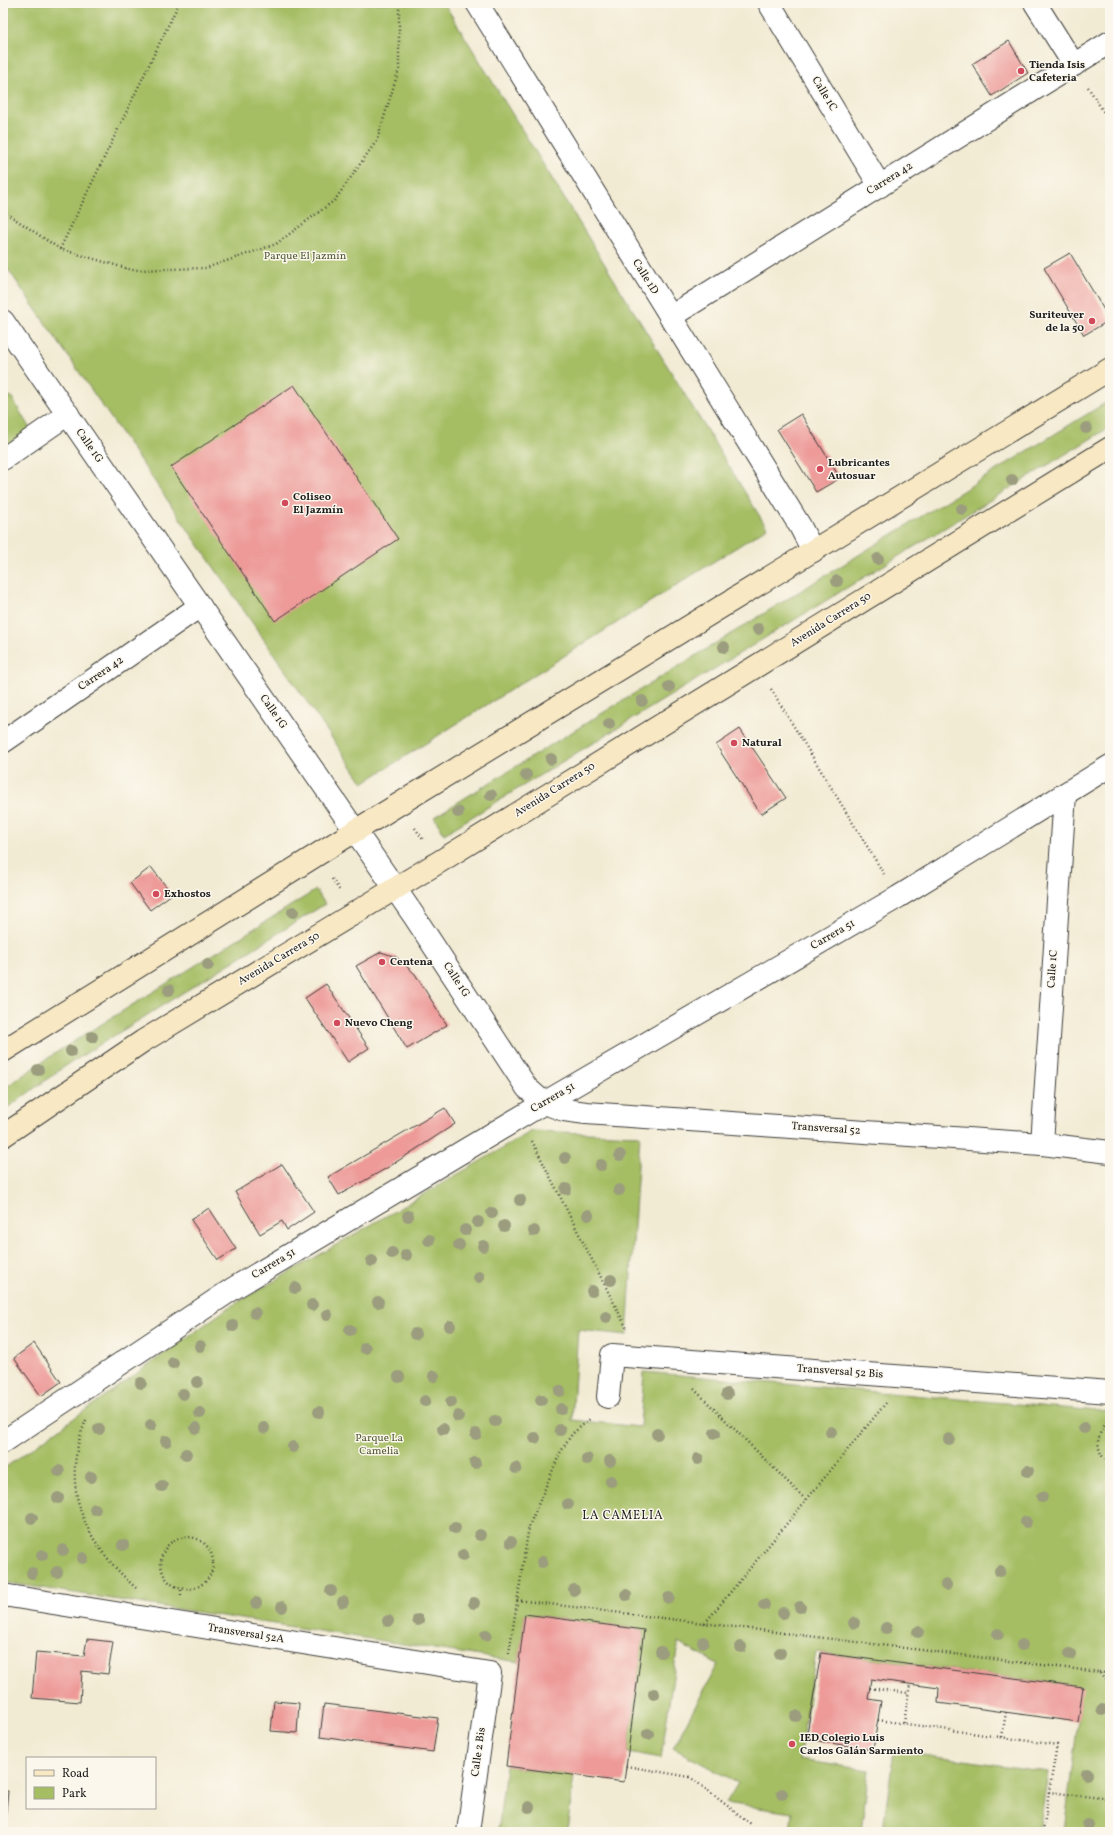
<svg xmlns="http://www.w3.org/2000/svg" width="1113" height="1835" font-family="Vollkorn,serif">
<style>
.green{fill:#a5be63;stroke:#606d40}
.building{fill:#ed9a98}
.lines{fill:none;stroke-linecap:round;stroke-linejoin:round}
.minor-casing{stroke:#3c3b38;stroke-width:24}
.tertiary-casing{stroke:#3c3b38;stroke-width:24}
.secondary-casing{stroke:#3c3b38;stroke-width:24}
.path{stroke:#3c3b38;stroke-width:2.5;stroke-dasharray:1 3;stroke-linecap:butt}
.minor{stroke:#fff;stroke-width:22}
.tertiary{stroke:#fff;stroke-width:22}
.secondary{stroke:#f8e8c3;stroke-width:22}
.tree{fill:#9b9d7e}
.poi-dot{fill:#d1495b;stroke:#fbf7ec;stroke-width:1.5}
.labels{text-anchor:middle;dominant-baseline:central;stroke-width:3;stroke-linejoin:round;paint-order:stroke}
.poi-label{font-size:11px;font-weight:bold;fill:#1c1c1c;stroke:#fbf7ec;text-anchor:start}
.street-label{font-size:11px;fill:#1c1c1c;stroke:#fbf7ec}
.park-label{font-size:11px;fill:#535d38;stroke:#fbf7ec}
.neighbourhood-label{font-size:12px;letter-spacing:1px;fill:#1c1c1c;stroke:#fbf7ec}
</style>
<rect width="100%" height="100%" fill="#fbf7ec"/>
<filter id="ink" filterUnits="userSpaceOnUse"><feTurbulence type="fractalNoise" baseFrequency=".025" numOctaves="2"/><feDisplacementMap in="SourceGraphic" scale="8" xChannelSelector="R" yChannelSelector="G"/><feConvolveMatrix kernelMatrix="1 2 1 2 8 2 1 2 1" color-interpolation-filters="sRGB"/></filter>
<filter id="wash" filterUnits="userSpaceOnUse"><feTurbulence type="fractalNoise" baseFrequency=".012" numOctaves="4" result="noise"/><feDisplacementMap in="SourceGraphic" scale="16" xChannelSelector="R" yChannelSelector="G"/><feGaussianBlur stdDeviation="0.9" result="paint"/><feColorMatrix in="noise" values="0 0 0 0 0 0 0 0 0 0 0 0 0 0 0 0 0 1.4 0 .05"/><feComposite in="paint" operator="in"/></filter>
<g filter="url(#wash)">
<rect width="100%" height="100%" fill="#f2ebd4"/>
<!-- green -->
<g class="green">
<polygon points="3,3 444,3 767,528 363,783 3,262"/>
<polygon points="11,396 30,429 3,448 3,400"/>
<polygon points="1110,400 1110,427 444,834 434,817"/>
<polygon points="316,890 325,904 64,1067 3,1111 3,1089 57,1052"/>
<polygon points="532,1131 640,1135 627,1335 578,1330 572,1420 640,1427 644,1372 1110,1412 1110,1832 1064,1832 1082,1687 816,1652 799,1760 869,1770 861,1832 790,1832 792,1813 726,1803 738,1783 673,1748 718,1664 678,1643 661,1758 628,1752 644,1630 525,1614 519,1662 3,1582 3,1469 228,1308"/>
<polygon points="894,1750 1048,1772 1039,1832 906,1832 883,1829"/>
<polygon points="506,1766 574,1775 567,1832 498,1832"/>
</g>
<g id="blocks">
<!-- building -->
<g class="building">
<polygon points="1009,41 1028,73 992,96 972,64"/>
<polygon points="1070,253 1110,320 1084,335 1044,268"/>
<polygon points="294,385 398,539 275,621 171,467"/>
<polygon points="801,414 840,478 816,492 777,429"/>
<polygon points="740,729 786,798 761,814 716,745"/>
<polygon points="151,867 172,894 150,910 130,883"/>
<polygon points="381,952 396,957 415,974 447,1025 407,1049 356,966"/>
<polygon points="326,984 369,1048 348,1062 305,998"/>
<polygon points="445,1108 455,1124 387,1168 339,1195 328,1177"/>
<polygon points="282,1164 314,1212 287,1230 282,1221 260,1234 235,1192"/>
<polygon points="209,1208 236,1249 218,1260 191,1220"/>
<polygon points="34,1343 61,1382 41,1396 14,1358"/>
<polygon points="525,1614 644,1630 624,1782 506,1766"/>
<polygon points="87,1639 113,1642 108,1674 82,1671 80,1702 32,1698 36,1652 84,1656"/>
<polygon points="821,1653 1083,1687 1078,1722 938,1703 939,1688 871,1679 868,1699 881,1701 873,1750 806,1739"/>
<polygon points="274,1701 299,1703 297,1733 271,1731"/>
<polygon points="324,1704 438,1718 433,1752 320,1737"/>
<polygon points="3,1791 8,1791 4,1832 3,1832"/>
</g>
</g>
</g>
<g filter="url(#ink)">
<use href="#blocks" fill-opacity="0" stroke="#3c3b38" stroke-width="1"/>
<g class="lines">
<!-- minor casing -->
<g class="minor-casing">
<g id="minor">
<polyline points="477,3 800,526 813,551"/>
<polyline points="769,3 880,186"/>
<polyline points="1035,3 1074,65"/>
<polyline points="670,317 1110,42"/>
<polyline points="3,459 68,414"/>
<polyline points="3,742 200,606"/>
<polyline points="1042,1144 1065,794"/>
<polyline points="608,1397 612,1355 1110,1392"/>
<polyline points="3,1442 234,1288 544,1103 898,897 1110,766"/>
<polyline points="3,1595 490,1673 468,1832"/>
</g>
</g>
<!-- tertiary casing -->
<g class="tertiary-casing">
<polyline id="tertiary" points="3,321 414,916 527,1088 544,1103 564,1110 586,1113 1042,1144 1110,1152"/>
</g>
<!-- secondary casing -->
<g class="secondary-casing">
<g id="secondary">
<polyline points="3,1051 355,831 1110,369"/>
<polyline points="3,1136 143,1041 439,862 1110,448"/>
</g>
</g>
<!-- path -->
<g class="path">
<polyline points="1088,87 1110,122"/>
<polyline points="3,211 60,249 132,270 206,268 276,244 335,200 377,140 399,69 399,3"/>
<polyline points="60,249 179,3"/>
<polyline points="771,689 884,874"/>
<polyline points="415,828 424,841"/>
<polyline points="332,879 340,891"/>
<polyline points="532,1141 627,1329"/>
<polyline points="694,1389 806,1500"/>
<path d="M86,1420C58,1489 85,1542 136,1588"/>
<path d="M1110,1420C1095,1432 1094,1453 1110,1464"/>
<circle cx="187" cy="1563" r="26"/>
<polyline points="181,1595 181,1588"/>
<polyline points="517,1600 1099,1672 1110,1687"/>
<polyline points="705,1623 886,1403"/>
<polyline points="509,1653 529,1526 560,1453 572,1434 591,1418"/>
<polyline points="1099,1672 1110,1674"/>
<polyline points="870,1688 908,1693"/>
<polyline points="878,1720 1057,1745 1049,1792 1110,1799"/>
<polyline points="904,1723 910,1684"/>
<polyline points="1002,1737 1006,1712"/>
<polyline points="626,1766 690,1777 751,1824"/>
<polyline points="1043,1832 1049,1792"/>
</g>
<!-- minor -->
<use href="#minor" class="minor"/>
<!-- tertiary -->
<use href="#tertiary" class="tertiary"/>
<!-- secondary -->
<use href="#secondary" class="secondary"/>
</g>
<!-- trees -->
<g class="tree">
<circle cx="1086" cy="428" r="6"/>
<circle cx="1012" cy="480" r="6"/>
<circle cx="962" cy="509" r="6"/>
<circle cx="878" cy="559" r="6"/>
<circle cx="837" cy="581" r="6"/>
<circle cx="758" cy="629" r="6"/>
<circle cx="724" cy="647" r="6"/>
<circle cx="669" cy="687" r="6"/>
<circle cx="642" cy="701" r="6"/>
<circle cx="609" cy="724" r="6"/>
<circle cx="551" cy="759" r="6"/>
<circle cx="526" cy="775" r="6"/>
<circle cx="491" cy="795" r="6"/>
<circle cx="458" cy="812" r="6"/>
<circle cx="293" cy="912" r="6"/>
<circle cx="208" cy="965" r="6"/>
<circle cx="169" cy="990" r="6"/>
<circle cx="92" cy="1037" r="6"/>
<circle cx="71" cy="1051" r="6"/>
<circle cx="38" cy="1070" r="6"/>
<circle cx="620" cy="1155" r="6"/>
<circle cx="565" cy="1158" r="6"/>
<circle cx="601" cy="1165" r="6"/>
<circle cx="566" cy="1189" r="6"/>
<circle cx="619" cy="1190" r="6"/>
<circle cx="520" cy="1200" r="6"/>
<circle cx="492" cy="1213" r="6"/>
<circle cx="588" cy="1215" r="6"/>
<circle cx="408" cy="1216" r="6"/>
<circle cx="478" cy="1222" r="6"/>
<circle cx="504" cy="1226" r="6"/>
<circle cx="465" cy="1230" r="6"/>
<circle cx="534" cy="1231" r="6"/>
<circle cx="429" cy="1240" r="6"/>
<circle cx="459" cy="1245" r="6"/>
<circle cx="483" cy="1246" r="6"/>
<circle cx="392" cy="1253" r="6"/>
<circle cx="406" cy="1255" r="6"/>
<circle cx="372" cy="1261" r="6"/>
<circle cx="479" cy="1277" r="6"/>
<circle cx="611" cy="1280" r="6"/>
<circle cx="295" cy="1288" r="6"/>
<circle cx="592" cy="1291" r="6"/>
<circle cx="378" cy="1302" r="6"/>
<circle cx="312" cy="1305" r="6"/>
<circle cx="255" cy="1313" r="6"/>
<circle cx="327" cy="1315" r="6"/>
<circle cx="606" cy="1317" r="6"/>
<circle cx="233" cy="1326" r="6"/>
<circle cx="450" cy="1326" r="6"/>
<circle cx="350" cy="1330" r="6"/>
<circle cx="415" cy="1334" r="6"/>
<circle cx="200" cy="1346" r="6"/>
<circle cx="365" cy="1348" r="6"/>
<circle cx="173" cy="1363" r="6"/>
<circle cx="434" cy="1376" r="6"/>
<circle cx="399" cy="1377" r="6"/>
<circle cx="197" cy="1382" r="6"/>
<circle cx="141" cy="1383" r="6"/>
<circle cx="560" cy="1391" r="6"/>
<circle cx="183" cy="1394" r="6"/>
<circle cx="727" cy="1394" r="6"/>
<circle cx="541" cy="1400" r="6"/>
<circle cx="425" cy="1401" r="6"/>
<circle cx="451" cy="1402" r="6"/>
<circle cx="561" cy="1409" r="6"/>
<circle cx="319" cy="1412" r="6"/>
<circle cx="200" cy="1413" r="6"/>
<circle cx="458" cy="1416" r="6"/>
<circle cx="495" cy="1421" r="6"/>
<circle cx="151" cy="1425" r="6"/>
<circle cx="196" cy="1428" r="6"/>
<circle cx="264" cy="1428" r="6"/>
<circle cx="1084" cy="1428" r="6"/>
<circle cx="99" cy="1429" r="6"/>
<circle cx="443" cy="1429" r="6"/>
<circle cx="560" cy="1430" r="6"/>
<circle cx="831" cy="1432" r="6"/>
<circle cx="715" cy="1433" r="6"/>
<circle cx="476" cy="1434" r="6"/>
<circle cx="657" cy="1434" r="6"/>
<circle cx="535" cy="1438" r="6"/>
<circle cx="949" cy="1439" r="6"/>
<circle cx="166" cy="1441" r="6"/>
<circle cx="293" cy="1447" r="6"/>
<circle cx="186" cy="1454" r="6"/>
<circle cx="587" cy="1459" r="6"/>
<circle cx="698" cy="1459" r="6"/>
<circle cx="610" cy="1461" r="6"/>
<circle cx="475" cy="1463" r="6"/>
<circle cx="516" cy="1468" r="6"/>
<circle cx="59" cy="1471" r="6"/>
<circle cx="1028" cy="1471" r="6"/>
<circle cx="91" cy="1477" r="6"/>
<circle cx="611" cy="1481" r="6"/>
<circle cx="162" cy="1486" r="6"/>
<circle cx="1042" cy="1497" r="6"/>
<circle cx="58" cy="1498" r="6"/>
<circle cx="568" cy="1504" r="6"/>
<circle cx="95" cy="1509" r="6"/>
<circle cx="32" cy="1518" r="6"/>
<circle cx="1026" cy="1522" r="6"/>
<circle cx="455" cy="1528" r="6"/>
<circle cx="480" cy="1535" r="6"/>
<circle cx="511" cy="1542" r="6"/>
<circle cx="123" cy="1545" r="6"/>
<circle cx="63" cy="1550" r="6"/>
<circle cx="42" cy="1555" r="6"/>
<circle cx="463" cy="1555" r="6"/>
<circle cx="83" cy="1558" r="6"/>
<circle cx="542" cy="1562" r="6"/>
<circle cx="1000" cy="1571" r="6"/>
<circle cx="57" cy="1572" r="6"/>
<circle cx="32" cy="1573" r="6"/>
<circle cx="946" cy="1585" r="6"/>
<circle cx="574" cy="1590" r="6"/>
<circle cx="331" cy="1591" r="6"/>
<circle cx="626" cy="1595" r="6"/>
<circle cx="669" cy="1598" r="6"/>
<circle cx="343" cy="1602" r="6"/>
<circle cx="256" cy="1603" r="6"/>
<circle cx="474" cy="1603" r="6"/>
<circle cx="764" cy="1605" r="6"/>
<circle cx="282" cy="1607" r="6"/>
<circle cx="800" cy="1607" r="6"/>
<circle cx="783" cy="1613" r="6"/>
<circle cx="418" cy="1620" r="6"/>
<circle cx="388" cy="1621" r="6"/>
<circle cx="854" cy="1623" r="6"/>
<circle cx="886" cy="1628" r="6"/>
<circle cx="918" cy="1632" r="6"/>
<circle cx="998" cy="1634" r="6"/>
<circle cx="486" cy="1635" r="6"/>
<circle cx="703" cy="1642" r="6"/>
<circle cx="1022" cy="1645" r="6"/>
<circle cx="741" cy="1647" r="6"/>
<circle cx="661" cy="1652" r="6"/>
<circle cx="780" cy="1653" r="6"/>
<circle cx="1070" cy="1654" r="6"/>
<circle cx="654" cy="1694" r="6"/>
<circle cx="1102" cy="1710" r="6"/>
<circle cx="796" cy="1716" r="6"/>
<circle cx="648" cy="1734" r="6"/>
<circle cx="1087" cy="1774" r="6"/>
<circle cx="782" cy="1794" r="6"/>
<circle cx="529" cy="1807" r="6"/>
<circle cx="1088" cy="1825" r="6"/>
</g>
</g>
<!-- markers -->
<g class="poi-dot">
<circle cx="1021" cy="71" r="4"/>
<circle cx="1092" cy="321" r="4"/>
<circle cx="820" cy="469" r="4"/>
<circle cx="285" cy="503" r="4"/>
<circle cx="734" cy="743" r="4"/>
<circle cx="156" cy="894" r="4"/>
<circle cx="382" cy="962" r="4"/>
<circle cx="337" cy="1023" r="4"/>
<circle cx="792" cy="1744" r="4"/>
</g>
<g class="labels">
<!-- poi labels -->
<g class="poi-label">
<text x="1029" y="65">Tienda Isis<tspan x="1029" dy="13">Cafeteria</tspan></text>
<text x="1084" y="315" text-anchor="end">Suriteuver<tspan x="1084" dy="13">de la 50</tspan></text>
<text x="828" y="463">Lubricantes<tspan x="828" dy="13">Autosuar</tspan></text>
<text x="293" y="497">Coliseo<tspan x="293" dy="13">El Jazmín</tspan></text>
<text x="742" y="743">Natural</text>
<text x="164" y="894">Exhostos</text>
<text x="390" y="962">Centena</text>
<text x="345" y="1023">Nuevo Cheng</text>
<text x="800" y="1738">IED Colegio Luis<tspan x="800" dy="13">Carlos Galán Sarmiento</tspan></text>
</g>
<!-- street labels -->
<g class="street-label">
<text transform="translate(824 94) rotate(59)">Calle 1C</text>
<text transform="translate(890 179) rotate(-32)">Carrera 42</text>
<text transform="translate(645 277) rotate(58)">Calle 1D</text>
<text transform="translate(89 446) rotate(55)">Calle 1G</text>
<text transform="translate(831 620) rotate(-32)">Avenida Carrera 50</text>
<text transform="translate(101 674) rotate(-34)">Carrera 42</text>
<text transform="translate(273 712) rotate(55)">Calle 1G</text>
<text transform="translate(555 790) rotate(-32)">Avenida Carrera 50</text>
<text transform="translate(833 935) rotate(-30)">Carrera 51</text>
<text transform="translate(279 959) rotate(-31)">Avenida Carrera 50</text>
<text transform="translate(1053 969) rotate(-86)">Calle 1C</text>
<text transform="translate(456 980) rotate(57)">Calle 1G</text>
<text transform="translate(553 1098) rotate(-30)">Carrera 51</text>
<text transform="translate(826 1129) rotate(4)">Transversal 52</text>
<text transform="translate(274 1264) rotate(-31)">Carrera 51</text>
<text transform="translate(840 1372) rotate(4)">Transversal 52 Bis</text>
<text transform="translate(246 1634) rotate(9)">Transversal 52A</text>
<text transform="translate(479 1752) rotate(-82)">Calle 2 Bis</text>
</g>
<!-- park labels -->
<g class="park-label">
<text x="305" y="256">Parque El Jazmín</text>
<text x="379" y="1438">Parque La<tspan x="379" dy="13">Camelia</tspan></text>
</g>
<!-- neighbourhood labels -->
<g class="neighbourhood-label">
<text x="623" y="1516">LA CAMELIA</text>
</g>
</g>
<!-- margin -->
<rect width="1113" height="1835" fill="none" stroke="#fbf7ec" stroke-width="16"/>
<!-- legend -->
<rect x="26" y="1757" width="130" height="52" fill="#fbf7ec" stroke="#a29f99"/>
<rect x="34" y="1770" width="20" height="6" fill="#f8e8c3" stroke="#a29f99"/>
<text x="62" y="1777" font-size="12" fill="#1c1c1c">Road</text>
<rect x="34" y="1787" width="20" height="12" fill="#a5be63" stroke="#a29f99"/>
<text x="62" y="1797" font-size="12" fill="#1c1c1c">Park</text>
</svg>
